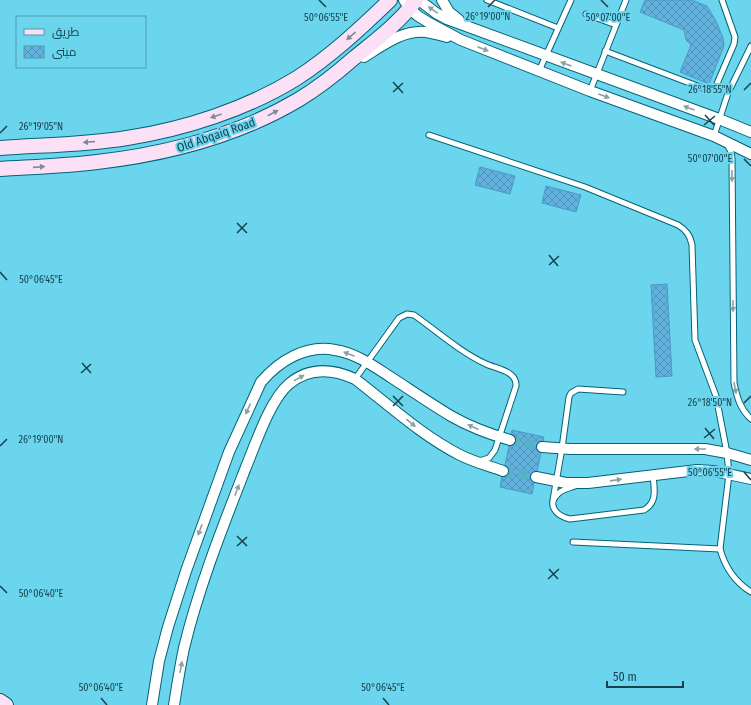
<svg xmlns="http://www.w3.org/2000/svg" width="751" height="705" font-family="'Fira Sans Condensed',Cairo,sans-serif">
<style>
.building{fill:url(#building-cross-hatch);stroke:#499ac6}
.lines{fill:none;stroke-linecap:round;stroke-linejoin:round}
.street-tunnel{stroke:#56b0c6;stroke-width:10;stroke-dasharray:10 5;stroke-linecap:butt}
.lane-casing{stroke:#006476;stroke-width:7}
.street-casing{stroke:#006476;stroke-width:12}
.secondary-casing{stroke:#006476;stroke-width:16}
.lane{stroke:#fff;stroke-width:5}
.street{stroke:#fff;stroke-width:10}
.secondary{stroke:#fce0f6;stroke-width:14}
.oneway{fill:#8aa1a6}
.oneway2{fill:#7d8a99}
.ticks{fill:none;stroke:#16434d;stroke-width:1.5}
.labels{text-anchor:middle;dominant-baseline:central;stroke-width:4;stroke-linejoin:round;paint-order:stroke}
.street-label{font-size:12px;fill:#16434d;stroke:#6cd5ee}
.ticks-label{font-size:10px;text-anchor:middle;fill:#16434d;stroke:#6cd5ee;stroke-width:4;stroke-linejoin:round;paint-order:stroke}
</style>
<defs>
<pattern id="building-cross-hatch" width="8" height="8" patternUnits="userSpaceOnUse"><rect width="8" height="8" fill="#62b2e0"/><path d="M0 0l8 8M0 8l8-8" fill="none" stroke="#5092b8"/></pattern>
</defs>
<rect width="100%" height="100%" fill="#6cd5ee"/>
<!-- building -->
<g class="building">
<polygon points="645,0 692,0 707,6 716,21 723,38 724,46 709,84 680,72 691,45 686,40 684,30 640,12"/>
<polygon points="480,167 515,176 510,194 475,185"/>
<polygon points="546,186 581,195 576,212 542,203"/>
<polygon points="667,284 672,376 656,377 651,285"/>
<polygon points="512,430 544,437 543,441 539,441 536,446 536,450 541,453 537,471 534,471 530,475 530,479 534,483 532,494 500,487 502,477 507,476 509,473 508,467 505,465 509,446 514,445 516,441 515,436 511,434"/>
</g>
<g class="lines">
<!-- street-tunnel -->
<g class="street-tunnel">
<polyline points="510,440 542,447"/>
<polyline points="503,471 536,477"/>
</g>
<!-- lane casing -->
<g class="lane-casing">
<g id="lane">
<polyline points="487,0 558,28"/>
<polyline points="586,14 616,25"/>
<polyline points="605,51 708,90 713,89 716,86 734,44 735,37 722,0"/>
<polyline points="539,71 571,0"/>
<polyline points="590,91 626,0"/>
<path d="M429,135L585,187L678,225C686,230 690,235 692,245L695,340L716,396L727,453L729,474L720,549C725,567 735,582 751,592"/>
<polyline points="714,136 728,93 751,46"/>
<path d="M727,144L731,152L732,158L734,383C737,397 740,409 751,419"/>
<path d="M355,379L399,318L407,314L414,315C438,332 460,352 486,364C497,369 517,371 516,386L495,450L489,458L479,461"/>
<path d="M575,486C570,488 564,489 560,492C545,504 556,516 570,519L644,510C658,502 654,488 653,475"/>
<polyline points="553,500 562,448 569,397 571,393 578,389 623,392"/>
<polyline points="573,542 720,549"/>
</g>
</g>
<!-- street casing -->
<g class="street-casing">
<g id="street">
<polyline points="404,0 410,9 418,16 431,24 461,40 590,91 714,136 751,154"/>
<polyline points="419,0 436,13 447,19 719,119 751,132"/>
<polyline points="442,0 449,12 459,20"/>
<path d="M364,57C383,45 402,30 426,32C433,33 440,35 447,37"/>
<polyline points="542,447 570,449 705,449 727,453 751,460"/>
<polyline points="536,477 566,483 588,483 697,470 714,471 751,479"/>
<path d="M152,705L159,661L168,627L186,571L229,452L261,382C279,361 306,344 335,350C356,353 375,367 392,378C412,391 431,404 451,416C470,427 489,434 510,440"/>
<path d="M174,705C177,686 180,667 184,648C199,586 223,526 246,467C256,443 270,400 289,384C309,367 333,369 355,379C389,405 421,435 460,455C474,462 489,466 503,471"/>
</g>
</g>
<!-- secondary casing -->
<g class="secondary-casing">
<g id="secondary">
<path d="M0,148C42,145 85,145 127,138C185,129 247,109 297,78C331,56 361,28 390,0"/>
<path d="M0,169C32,167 65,166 97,162C167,154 237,136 298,100C318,88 337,73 354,58C376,40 399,23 416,0"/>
<polyline points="0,701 6,705"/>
</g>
</g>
<!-- lane -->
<use href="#lane" class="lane"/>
<!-- street -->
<use href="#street" class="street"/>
<!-- secondary -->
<use href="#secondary" class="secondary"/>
</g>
<!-- one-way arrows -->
<defs><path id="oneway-solid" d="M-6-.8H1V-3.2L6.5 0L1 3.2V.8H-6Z"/></defs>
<g class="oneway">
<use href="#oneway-solid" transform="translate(433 10) rotate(-145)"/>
<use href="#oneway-solid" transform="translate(483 49) rotate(21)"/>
<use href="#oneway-solid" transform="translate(566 64) rotate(-160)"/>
<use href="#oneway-solid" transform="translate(604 96) rotate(20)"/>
<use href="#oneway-solid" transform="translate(689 108) rotate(-160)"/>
<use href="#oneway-solid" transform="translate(732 176) rotate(90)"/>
<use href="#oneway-solid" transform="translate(733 306) rotate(90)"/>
<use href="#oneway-solid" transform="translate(349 354) rotate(-159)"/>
<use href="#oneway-solid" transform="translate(299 378) rotate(-29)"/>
<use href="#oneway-solid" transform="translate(735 388) rotate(80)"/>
<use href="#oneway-solid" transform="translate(248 409) rotate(114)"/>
<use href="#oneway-solid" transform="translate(411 423) rotate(39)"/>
<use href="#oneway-solid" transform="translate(473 427) rotate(-156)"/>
<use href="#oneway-solid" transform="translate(700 449) rotate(-180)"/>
<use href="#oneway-solid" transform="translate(616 480) rotate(-8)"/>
<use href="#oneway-solid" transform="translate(237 490) rotate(-69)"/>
<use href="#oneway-solid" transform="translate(200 530) rotate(110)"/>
<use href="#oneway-solid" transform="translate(181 667) rotate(-79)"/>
</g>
<g class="oneway2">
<use href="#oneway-solid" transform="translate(351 36) rotate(139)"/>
<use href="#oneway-solid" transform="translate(273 113) rotate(-28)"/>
<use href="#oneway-solid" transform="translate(216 116) rotate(161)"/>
<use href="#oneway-solid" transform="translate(89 142) rotate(176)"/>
<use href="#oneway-solid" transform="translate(39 167) rotate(-4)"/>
</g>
<!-- ticks -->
<path class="ticks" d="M319,0L326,7M601,0L608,7M488,7L495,0M393,82L403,93M744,90L751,83M393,92L403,83M705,115L714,125M704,125L715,116M0,133L7,126M744,159L751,166M237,223L247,233M237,233L247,223M549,255L558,266M549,265L559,256M0,272L7,280M82,363L91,373M81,373L91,364M393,396L403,406M744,403L751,396M393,406L403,396M705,428L714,439M704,438L715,429M0,446L7,439M744,472L751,480M237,536L247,546M237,546L247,537M549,569L558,579M548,579L559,569M0,586L7,593M101,698L107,705M383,698L389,705"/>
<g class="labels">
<!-- street labels -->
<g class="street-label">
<text transform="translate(216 135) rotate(-19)">Old Abqaiq Road</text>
</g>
</g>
<g class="ticks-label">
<text x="488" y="20">26°19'00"N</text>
<text x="326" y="21">50°06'55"E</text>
<text x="608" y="21">50°07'00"E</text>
<text x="710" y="93">26°18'55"N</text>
<text x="41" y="130">26°19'05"N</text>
<text x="710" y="162">50°07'00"E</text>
<text x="41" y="283">50°06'45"E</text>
<text x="710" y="406">26°18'50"N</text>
<text x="41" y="443">26°19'00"N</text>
<text x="710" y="476">50°06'55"E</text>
<text x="41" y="597">50°06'40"E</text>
<text x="101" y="691">50°06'40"E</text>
<text x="383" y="691">50°06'45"E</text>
</g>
<!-- legend -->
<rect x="16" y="16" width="130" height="52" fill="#6cd5ee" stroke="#4a9bae"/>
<rect x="24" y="29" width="20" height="6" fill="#fce0f6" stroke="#4a9bae"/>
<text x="52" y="36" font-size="12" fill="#16434d">طريق</text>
<rect x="24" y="46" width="20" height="12" fill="url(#building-cross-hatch)" stroke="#4a9bae"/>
<text x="52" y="56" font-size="12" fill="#16434d">مبنى</text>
<!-- scale -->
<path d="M607 681v6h76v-6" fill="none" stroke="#16434d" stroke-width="2"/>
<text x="613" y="681" font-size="12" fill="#16434d" stroke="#6cd5ee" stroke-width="3" paint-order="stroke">50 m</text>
</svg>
